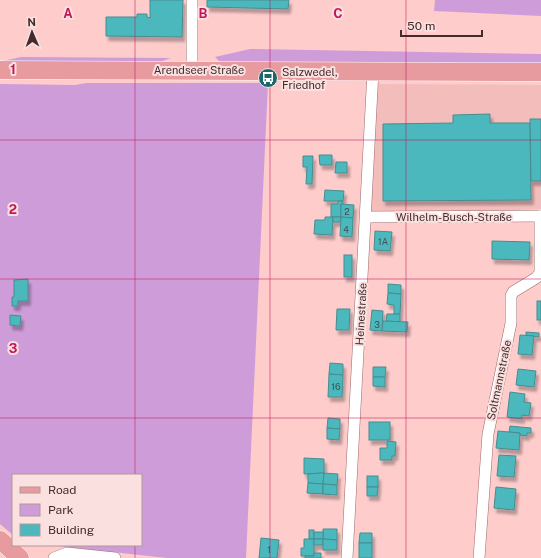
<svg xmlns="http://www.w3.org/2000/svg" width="541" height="558" font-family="'Public Sans',sans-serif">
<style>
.built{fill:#f3bdbc}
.green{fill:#ce9dd9}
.building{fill:#4cb8bd;stroke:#478c8f;filter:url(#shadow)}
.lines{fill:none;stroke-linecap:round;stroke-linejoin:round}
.minor-casing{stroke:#9f6969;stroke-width:12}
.primary-casing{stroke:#fff;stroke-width:19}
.minor{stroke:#fff;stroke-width:11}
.primary{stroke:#e89b9f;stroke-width:18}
.grid{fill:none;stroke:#c2185b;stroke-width:1;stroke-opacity:0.55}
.labels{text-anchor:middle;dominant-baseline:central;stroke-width:4;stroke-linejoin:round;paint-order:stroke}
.number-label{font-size:9px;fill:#454e50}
.street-label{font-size:11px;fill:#432b2b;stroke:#fae1e0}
.poi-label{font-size:11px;fill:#432b2b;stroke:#fae1e0;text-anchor:start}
.grid-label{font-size:13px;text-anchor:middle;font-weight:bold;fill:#c2185b;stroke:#fae1e0;stroke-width:4;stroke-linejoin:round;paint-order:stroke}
</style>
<defs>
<filter id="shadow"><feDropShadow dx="2.5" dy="4.5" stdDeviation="1" flood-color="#0004"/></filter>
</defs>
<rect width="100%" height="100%" fill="#fdcccb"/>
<!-- built -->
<polygon class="built" points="375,84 541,85 541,209 368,215"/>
<!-- green -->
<g class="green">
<polygon points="435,0 541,0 541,16 434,11"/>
<polygon points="250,49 541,54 541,66 232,65 219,61 215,57"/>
<polygon points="21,57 171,58 156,63 11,64 3,61"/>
<polygon points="86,83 268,83 246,558 167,558 48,545 141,545 141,475 13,475 13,535 0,524 0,84 75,85"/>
</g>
<!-- building -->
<g class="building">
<polygon points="150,0 183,0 182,37 106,36 106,17 137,17 137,14 147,14 147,17 150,18"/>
<polygon points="207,0 289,0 288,9 207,7"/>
<polygon points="490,114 490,123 530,123 531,200 383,201 383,124 453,123 453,115"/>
<polygon points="530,119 541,119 541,181 531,181"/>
<polygon points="319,155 332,155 332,165 320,165"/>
<polygon points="303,156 313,156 312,184 306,184 307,167 303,167"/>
<polygon points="336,162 347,162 347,173 335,173"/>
<polygon points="325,190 344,191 343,201 324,201"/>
<polygon points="338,201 343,201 343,205 341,204 341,217 331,217 331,204 338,204"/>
<polygon points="341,204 354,205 353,218 341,217"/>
<polygon points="325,217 333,217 332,235 314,234 315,220 325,220"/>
<polygon points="333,217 341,217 340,222 333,222"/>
<polygon points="341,217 353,218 352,237 340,236"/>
<polygon points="375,231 392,232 390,251 374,250"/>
<polygon points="492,241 530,242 529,260 492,259"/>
<rect x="344" y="255" width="8" height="22"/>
<polygon points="28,279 28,301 18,301 18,306 12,306 12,297 14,297 14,280"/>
<polygon points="388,284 401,285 401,294 388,293"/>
<polygon points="388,293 401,294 400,314 394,314 394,305 387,304"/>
<rect x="537" y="301" width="4" height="19"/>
<polygon points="337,309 350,309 349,330 336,330"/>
<polygon points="372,310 383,311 382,331 370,330"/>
<polygon points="387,314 400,314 400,322 386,321"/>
<polygon points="10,315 21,316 20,326 10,325"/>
<polygon points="383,321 408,322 407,332 382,331"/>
<polygon points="526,332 539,333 539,337 526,335"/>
<polygon points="520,335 534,336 532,355 518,354"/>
<polygon points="330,363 343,364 343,375 329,374"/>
<polygon points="373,367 386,367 385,377 373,377"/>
<polygon points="518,369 536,371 534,387 516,385"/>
<polygon points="329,374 343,375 342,397 328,397"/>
<polygon points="373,377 385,377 385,387 373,386"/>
<polygon points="510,392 525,394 524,402 531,403 529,416 522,415 522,419 507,417"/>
<polygon points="328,418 340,419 340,429 327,428"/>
<rect x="369" y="422" width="21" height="18"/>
<polygon points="510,426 531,428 531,433 527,433 527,436 520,435 520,433 509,432"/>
<polygon points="327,428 340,429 339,440 327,439"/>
<polygon points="498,431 520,433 519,450 496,448"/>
<polygon points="387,441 396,442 395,456 392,456 392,460 380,460 380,448 387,448"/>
<polygon points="499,455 516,456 514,477 497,476"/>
<polygon points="304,458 324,459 324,473 304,474"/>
<polygon points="321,473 324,473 323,484 308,483 308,474"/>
<polygon points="324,473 338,474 337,485 323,484"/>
<rect x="367" y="476" width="11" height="11"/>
<polygon points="308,483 323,484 323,494 307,493"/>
<polygon points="323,484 337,485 337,495 323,494"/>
<polygon points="367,487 378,487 377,496 367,496"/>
<polygon points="496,487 516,489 514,510 494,508"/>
<polygon points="323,529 337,529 337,540 323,539"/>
<rect x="309" y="530" width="5" height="9"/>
<rect x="314" y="532" width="9" height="7"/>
<polygon points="360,533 372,533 372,543 359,543"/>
<polygon points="261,538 279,540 277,558 259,558"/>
<polygon points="304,539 314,539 314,556 301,556 301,548 304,548"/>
<rect x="314" y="539" width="9" height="6"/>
<polygon points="323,539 337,540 337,550 323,550"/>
<rect x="359" y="543" width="13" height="15"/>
<polygon points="314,553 321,553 321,558 305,558 305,556 314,556"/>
</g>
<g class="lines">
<!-- minor casing -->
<g class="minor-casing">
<g id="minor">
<polyline points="192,70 192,0"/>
<polyline points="366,217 541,216"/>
<polyline points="54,558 67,553 115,558"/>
<polyline points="347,558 373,71"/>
<polyline points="479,558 488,434 511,323 511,296 513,292 536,278 540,273 540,216"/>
</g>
</g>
<!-- primary casing -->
<g class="primary-casing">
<g id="primary">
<polyline points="0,70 541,72"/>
<polyline points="0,540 20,558"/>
</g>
</g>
<!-- minor -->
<use href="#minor" class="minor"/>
<!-- primary -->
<use href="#primary" class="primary"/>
</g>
<!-- grid -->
<path class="grid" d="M135,0V475M270,0V558M406,0V558M0,140H541M0,279H541M0,418H541M135,545V558"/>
<!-- icons -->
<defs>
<g id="bus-disc" transform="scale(1)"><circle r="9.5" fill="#1b686c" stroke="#fae1e0"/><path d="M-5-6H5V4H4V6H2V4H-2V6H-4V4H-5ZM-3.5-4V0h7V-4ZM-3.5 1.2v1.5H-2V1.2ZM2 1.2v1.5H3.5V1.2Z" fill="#fff"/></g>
</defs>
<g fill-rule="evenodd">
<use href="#bus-disc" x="268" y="78"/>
</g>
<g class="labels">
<!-- number labels -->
<g class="number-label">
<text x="347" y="211">2</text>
<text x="346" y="229">4</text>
<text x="383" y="241">1A</text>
<text x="377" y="324">3</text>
<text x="336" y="386">16</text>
<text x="269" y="549">1</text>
</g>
<!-- street labels -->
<g class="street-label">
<text x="199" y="70">Arendseer Straße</text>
<text x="454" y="217">Wilhelm-Busch-Straße</text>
<text transform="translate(361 314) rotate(-87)">Heinestraße</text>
<text transform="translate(499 380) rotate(-78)">Soltmannstraße</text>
</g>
<!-- poi labels -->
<g class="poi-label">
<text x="282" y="72">Salzwedel,<tspan x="282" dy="13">Friedhof</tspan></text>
</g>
</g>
<g class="grid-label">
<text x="68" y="18">A</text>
<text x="203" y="18">B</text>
<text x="338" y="18">C</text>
<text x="13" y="74">1</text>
<text x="13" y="214">2</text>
<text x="13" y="353">3</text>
</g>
<!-- legend -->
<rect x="12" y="474" width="130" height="72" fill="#fae1e0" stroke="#b19898"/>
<rect x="20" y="487" width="20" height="6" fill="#e89b9f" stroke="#b19898"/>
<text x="48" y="494" font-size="12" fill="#432b2b">Road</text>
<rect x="20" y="504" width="20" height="12" fill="#ce9dd9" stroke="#b19898"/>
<text x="48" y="514" font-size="12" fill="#432b2b">Park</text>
<rect x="20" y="524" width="20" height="12" fill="#4cb8bd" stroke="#b19898"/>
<text x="48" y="534" font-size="12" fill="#432b2b">Building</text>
<!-- north arrow -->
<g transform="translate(32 32) rotate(358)" stroke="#fae1e0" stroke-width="3" paint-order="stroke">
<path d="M0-3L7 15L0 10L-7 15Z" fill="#432b2b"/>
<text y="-6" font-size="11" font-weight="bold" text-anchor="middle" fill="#432b2b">N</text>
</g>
<!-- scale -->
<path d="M401 30v6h81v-6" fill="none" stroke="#432b2b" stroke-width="2"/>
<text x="407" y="30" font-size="12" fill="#432b2b" stroke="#fae1e0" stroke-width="3" paint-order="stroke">50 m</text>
</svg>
